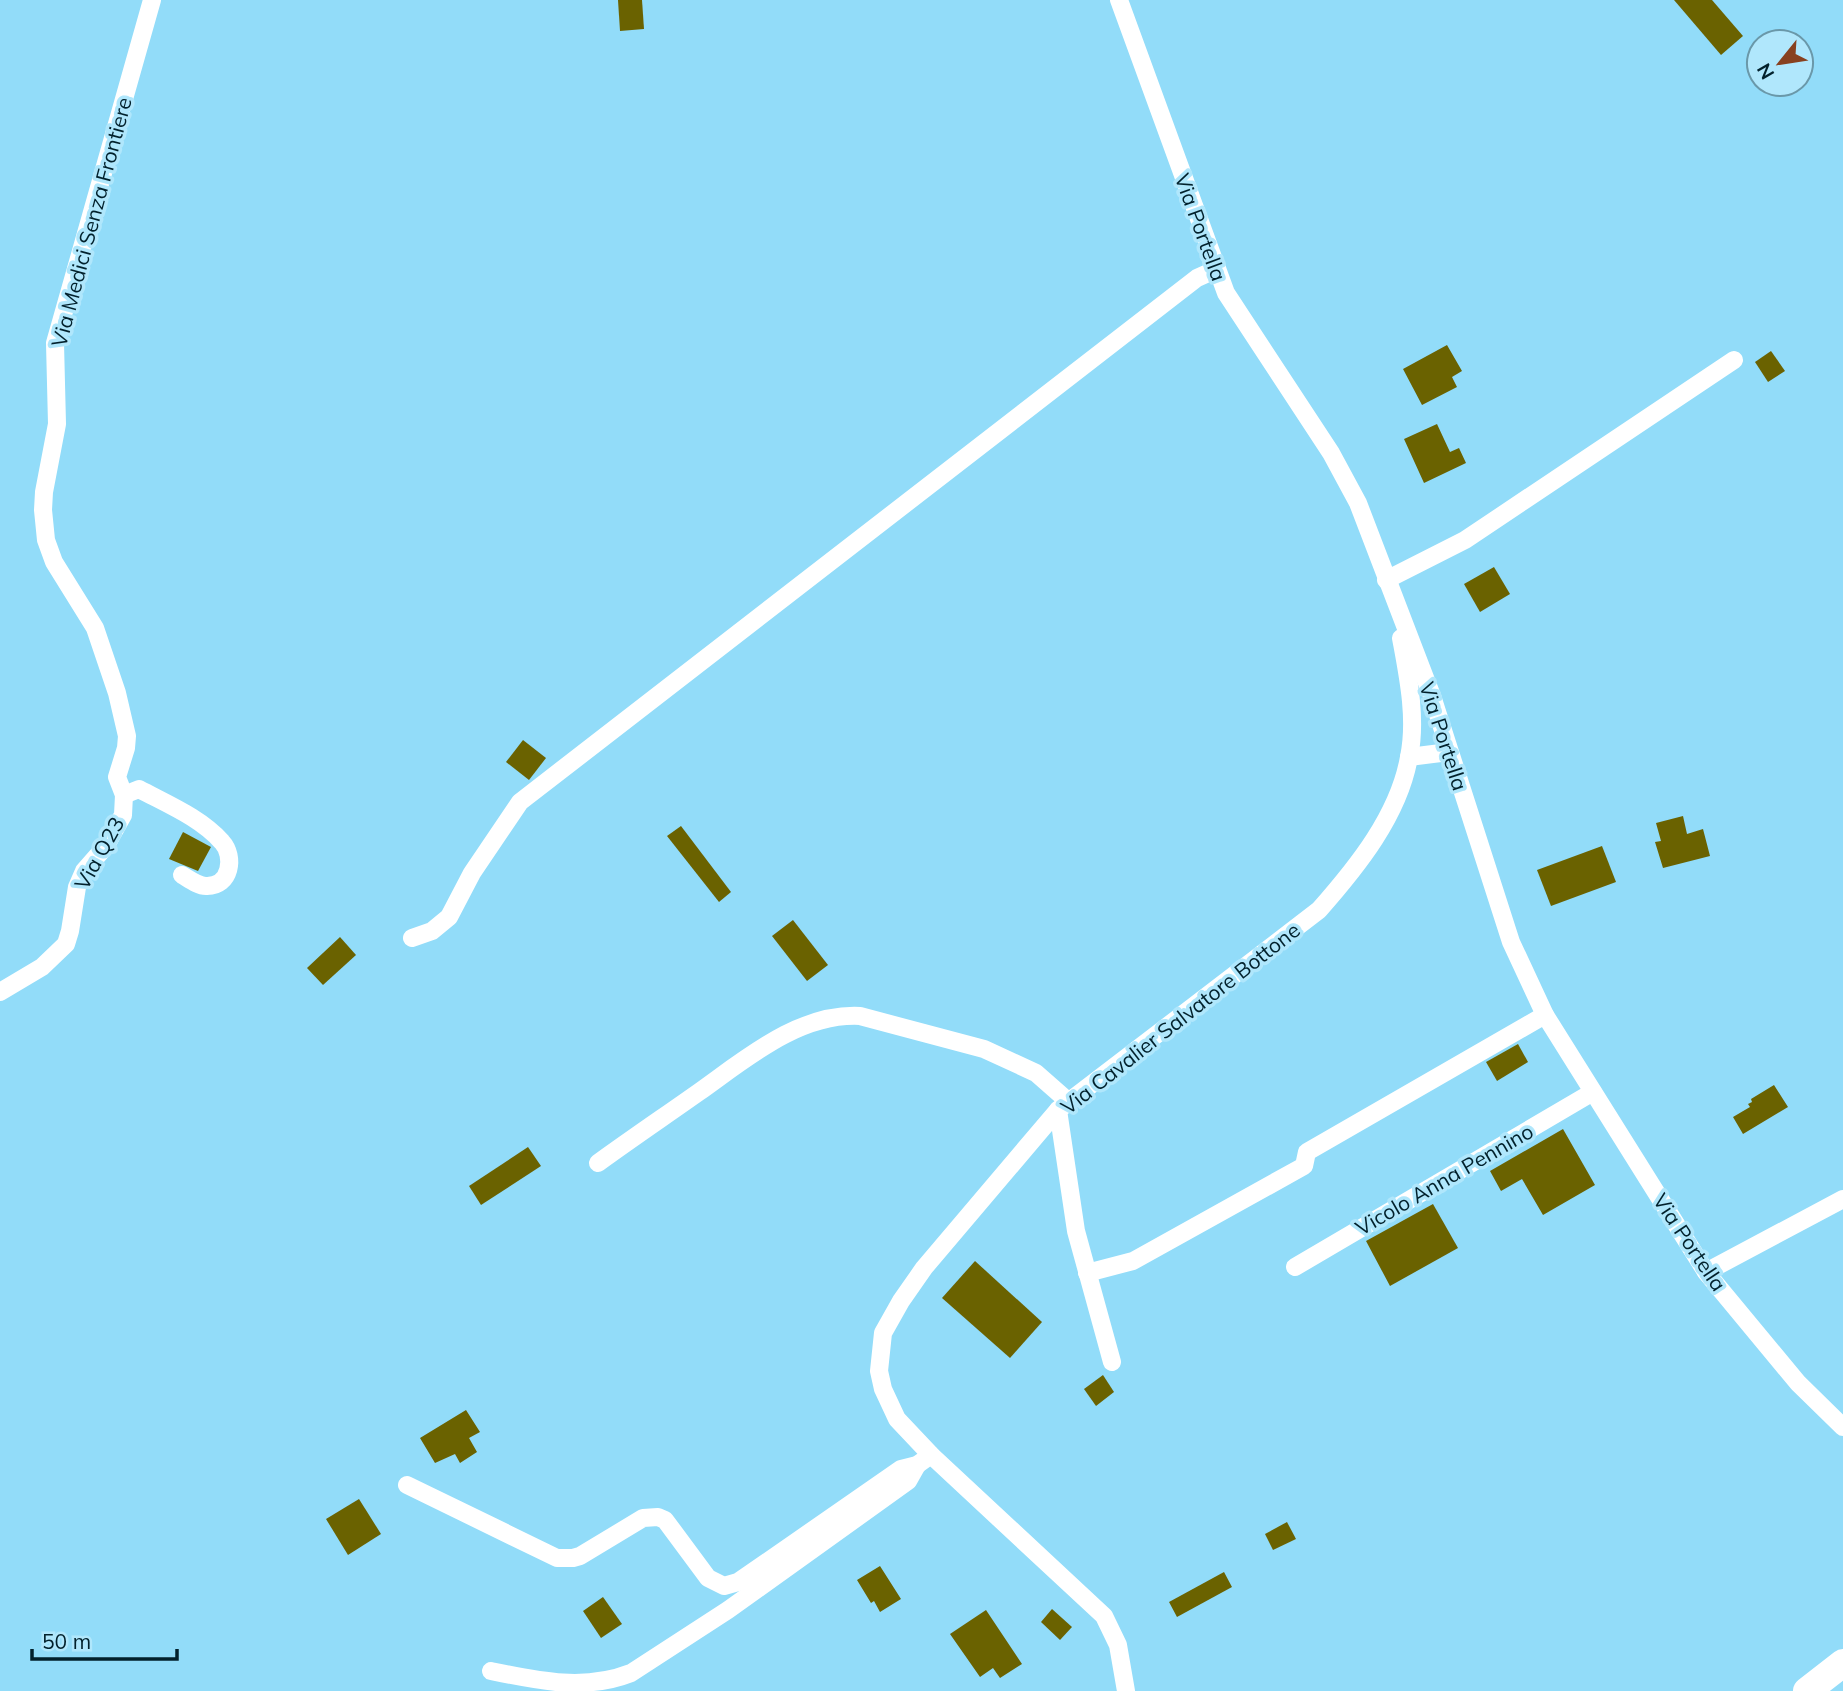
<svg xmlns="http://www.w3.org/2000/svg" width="1843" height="1691" font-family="Mulish,sans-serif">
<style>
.building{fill:#6a6200}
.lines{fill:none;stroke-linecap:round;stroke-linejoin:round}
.street{stroke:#fff;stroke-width:18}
.primary{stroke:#fff;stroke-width:28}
.labels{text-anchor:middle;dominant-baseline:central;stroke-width:7;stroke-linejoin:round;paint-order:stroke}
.street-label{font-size:21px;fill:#02212c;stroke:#b0e7fc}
</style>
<rect width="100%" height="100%" fill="#92dcf9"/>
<!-- building -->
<g class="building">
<polygon points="618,0 642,0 644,29 620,31"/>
<polygon points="1674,0 1712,0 1743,36 1721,55"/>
<polygon points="1447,345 1462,371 1452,377 1457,387 1422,405 1403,369"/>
<polygon points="1771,351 1785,371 1768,382 1755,362"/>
<polygon points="1437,424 1450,452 1459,448 1466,463 1424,483 1404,439"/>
<polygon points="1494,567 1510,594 1480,612 1464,584"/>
<polygon points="523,740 546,758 529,780 506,762"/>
<polygon points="1683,816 1687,834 1703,829 1710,856 1663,868 1655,842 1661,841 1656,823"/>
<polygon points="681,826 731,892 719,902 667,836"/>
<polygon points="183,832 211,847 198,871 169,859"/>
<polygon points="1602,846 1616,882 1551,906 1537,870"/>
<polygon points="793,920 828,965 807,981 772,936"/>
<polygon points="340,937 356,955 323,985 307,968"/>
<polygon points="1518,1044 1528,1062 1497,1081 1486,1062"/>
<polygon points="1774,1085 1788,1107 1743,1134 1733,1117 1750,1107 1748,1104 1752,1102 1751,1099"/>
<polygon points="1563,1129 1595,1185 1543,1215 1522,1179 1501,1191 1490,1171"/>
<polygon points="528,1147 541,1166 481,1205 469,1186"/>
<polygon points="1433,1204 1458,1248 1390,1286 1366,1241"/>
<polygon points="975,1261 1042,1322 1010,1358 942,1298"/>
<polygon points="1103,1375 1114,1392 1096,1406 1084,1389"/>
<polygon points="466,1410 480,1432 469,1438 477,1452 460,1463 455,1454 435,1463 420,1438"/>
<polygon points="359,1499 381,1534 348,1555 326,1519"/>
<polygon points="1287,1522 1296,1539 1273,1550 1265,1534"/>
<polygon points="880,1566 901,1599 880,1612 874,1601 871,1603 857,1580"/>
<polygon points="1224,1572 1232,1587 1177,1617 1169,1602"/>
<polygon points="603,1597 622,1624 601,1638 583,1611"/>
<polygon points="1052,1609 1072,1627 1060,1640 1041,1622"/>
<polygon points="986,1610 1022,1664 1000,1678 993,1668 980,1677 950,1634"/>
</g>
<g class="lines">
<!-- street -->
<g class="street">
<polyline points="1119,0 1226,293 1331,453 1358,503 1432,696 1511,942 1545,1015 1706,1272 1798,1383 1843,1427"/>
<polyline points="1386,580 1465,540 1734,360"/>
<polyline points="1409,757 1449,752"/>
<path d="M124,795L139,789C167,804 201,818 222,842C235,856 231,887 206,886C198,886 189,879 182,875"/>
<polyline points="412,938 432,931 449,917 472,873 520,802 1197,278 1217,269"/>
<polyline points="0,992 42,967 66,944 70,931 77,887 84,871 105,847 123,815 124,795 117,777 126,748 127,736 117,693 95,628 54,562 46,540 43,510 44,492 57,424 55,343 152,0"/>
<polyline points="1058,1110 1076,1231 1112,1362"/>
<path d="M598,1163C631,1139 665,1116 699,1092C747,1058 799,1013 860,1016L984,1049L1036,1073L1069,1102"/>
<polyline points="1295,1267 1593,1092"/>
<polyline points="1706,1272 1843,1199"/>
<polyline points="1087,1273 1133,1261 1304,1166 1307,1152 1545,1015"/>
<polyline points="407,1485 557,1558 573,1558 580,1556 643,1518 658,1517 665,1520 708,1578 724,1586 738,1582 901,1469 917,1465 931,1455"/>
<path d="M491,1671C539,1681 585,1691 631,1673L728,1610L908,1481L917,1465"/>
<path d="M1126,1691L1118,1645L1104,1616L931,1455L897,1419L883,1389L879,1371L883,1333L901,1301L924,1268L1058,1110L1319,910C1357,867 1399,815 1409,757C1417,719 1408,676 1401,638"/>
</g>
<!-- primary -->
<polyline class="primary" points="1807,1691 1843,1663"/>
</g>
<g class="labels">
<!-- street labels -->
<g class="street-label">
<text transform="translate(91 222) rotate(-75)">Via Medici Senza Frontiere</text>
<text transform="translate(1201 227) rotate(70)">Via Portella</text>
<text transform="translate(1444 736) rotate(72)">Via Portella</text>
<text transform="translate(99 853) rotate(-61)">Via Q23</text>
<text transform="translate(1180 1018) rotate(-38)">Via Cavalier Salvatore Bottone</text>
<text transform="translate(1444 1179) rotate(-30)">Vicolo Anna Pennino</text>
<text transform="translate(1690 1242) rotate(56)">Via Portella</text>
</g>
</g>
<!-- north arrow -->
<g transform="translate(1780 63) rotate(240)"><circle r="33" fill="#b0e7fc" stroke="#6a98a9" stroke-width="2"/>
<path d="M0-5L12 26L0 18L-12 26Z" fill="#88411f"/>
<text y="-10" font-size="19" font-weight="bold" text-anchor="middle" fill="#02212c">N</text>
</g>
<!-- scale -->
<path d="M32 1649v10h145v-10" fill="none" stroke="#02212c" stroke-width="3.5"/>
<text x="42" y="1649" font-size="21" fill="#02212c" stroke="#b0e7fc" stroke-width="5" paint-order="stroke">50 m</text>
</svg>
